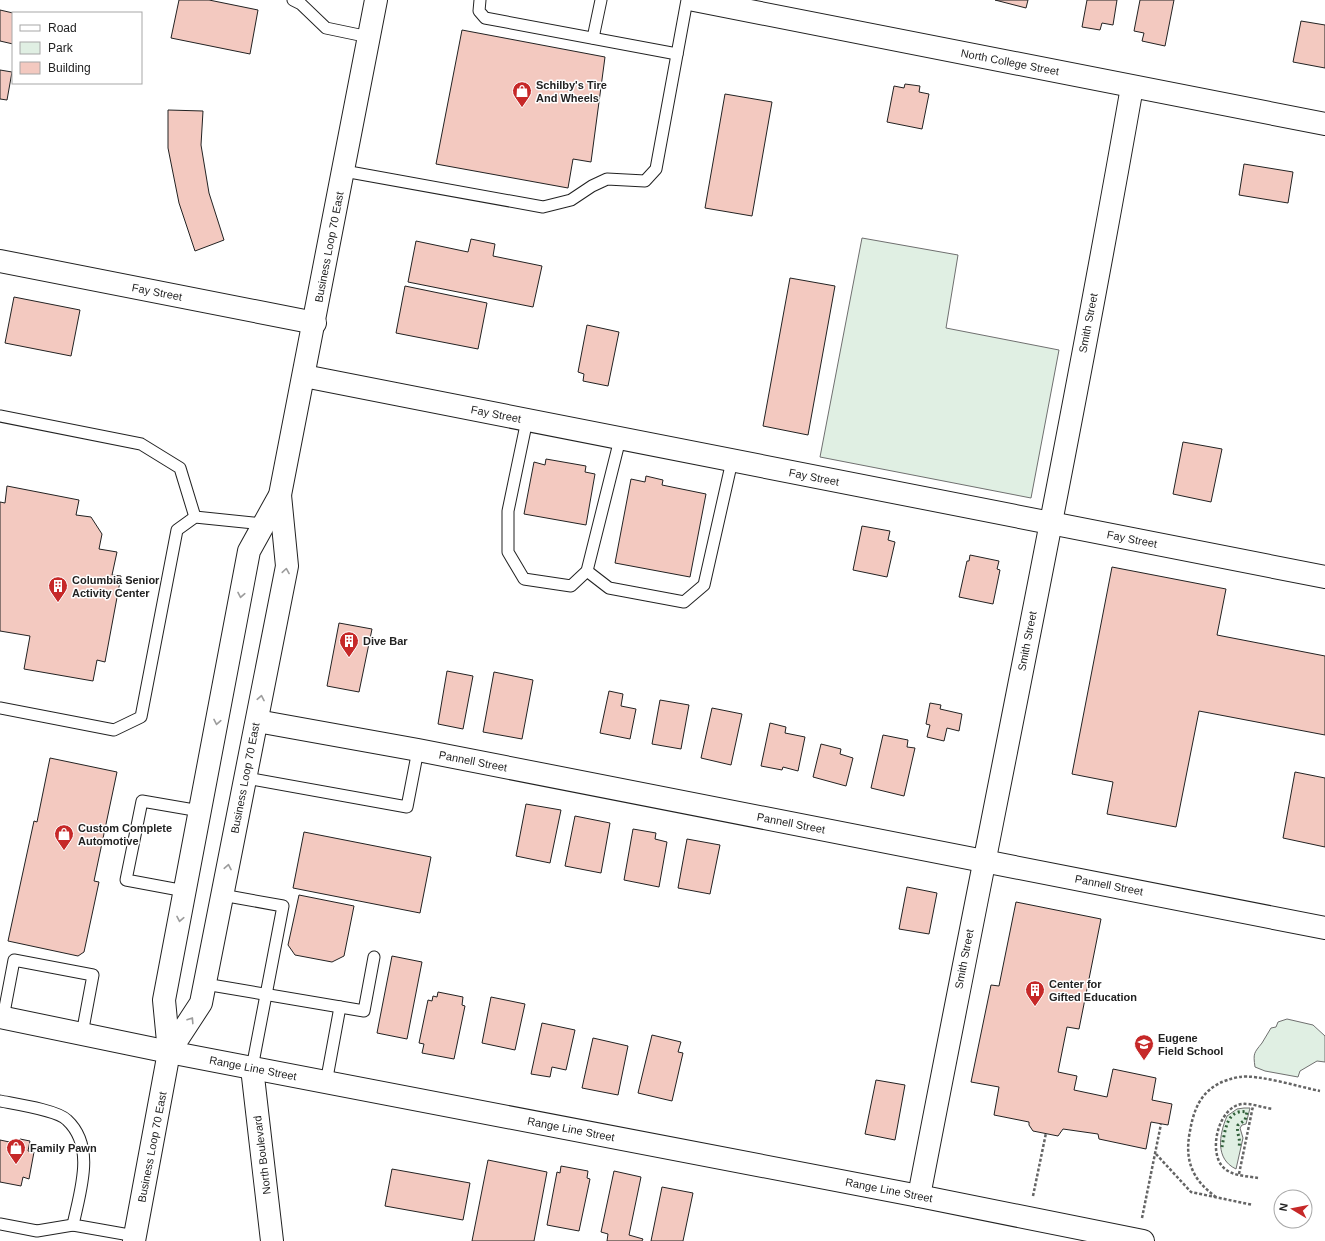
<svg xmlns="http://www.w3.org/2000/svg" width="1325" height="1241" font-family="Arial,sans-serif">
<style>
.green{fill:#e0efe3;stroke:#6f6f6f}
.building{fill:#f3c9c0;stroke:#222}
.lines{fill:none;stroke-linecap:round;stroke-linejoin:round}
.lane-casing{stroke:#222;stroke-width:13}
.street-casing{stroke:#222;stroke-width:24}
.secondary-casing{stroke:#222;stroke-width:24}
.primary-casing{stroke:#222;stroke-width:24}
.path{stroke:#646464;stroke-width:2.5;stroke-dasharray:3 2;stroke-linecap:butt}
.lane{stroke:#fff;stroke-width:11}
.street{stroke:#fff;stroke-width:22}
.secondary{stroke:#fff;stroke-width:22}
.primary{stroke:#fff;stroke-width:22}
.hedge{stroke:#2f5e38;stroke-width:3;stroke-dasharray:2 3;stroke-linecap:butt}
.oneway{stroke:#9c9c9c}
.labels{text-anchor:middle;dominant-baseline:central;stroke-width:3;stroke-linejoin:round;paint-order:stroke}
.street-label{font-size:11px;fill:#222;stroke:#fff}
.poi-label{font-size:11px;font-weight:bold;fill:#222;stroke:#fff;text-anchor:start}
</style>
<rect width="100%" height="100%" fill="#fff"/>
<!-- green -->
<g class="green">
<polygon points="862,238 958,255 946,328 1059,350 1031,498 820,457"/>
<path d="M1287,1019L1313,1025L1325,1036V1062L1317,1061L1300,1071L1298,1077L1265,1071L1255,1067C1253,1053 1254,1053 1262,1043C1265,1038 1268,1033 1271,1028L1276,1027L1278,1022Z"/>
<path d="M1244,1108H1250L1246,1124L1242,1125L1240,1128L1243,1138L1236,1169C1215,1159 1219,1135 1227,1116L1237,1109Z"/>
</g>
<!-- building -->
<g class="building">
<polygon points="179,0 209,0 258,10 250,54 171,38"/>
<polygon points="995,0 1028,0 1026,8"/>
<polygon points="1087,0 1117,0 1113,25 1102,23 1100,30 1082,27"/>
<polygon points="1140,0 1174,0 1165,46 1142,41 1144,33 1134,31"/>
<polygon points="0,10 13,13 13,44 0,41"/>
<polygon points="1301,21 1325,25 1325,68 1293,62"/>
<polygon points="462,30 605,57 591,162 573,159 568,188 436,164"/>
<polygon points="0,70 12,72 7,100 0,99"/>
<polygon points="905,84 920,86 919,92 929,94 922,129 887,122 894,86 904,88"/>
<polygon points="725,94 772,102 752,216 705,208"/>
<polygon points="168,110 203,111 201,145 209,193 224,240 195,251 179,203 168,148"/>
<polygon points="1244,164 1293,172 1288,203 1239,195"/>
<polygon points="471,239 495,244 493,256 542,266 533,307 408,282 416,241 468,252"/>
<polygon points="790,278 835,286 808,435 763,426"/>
<polygon points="405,286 487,303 478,349 396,333"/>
<polygon points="14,297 80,310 71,356 5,343"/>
<polygon points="587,325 619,332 608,386 583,381 584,374 578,372"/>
<polygon points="1183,442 1222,449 1211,502 1173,494"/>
<polygon points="546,459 586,466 585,472 595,474 586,525 524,514 534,462 545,465"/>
<polygon points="646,476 663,480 662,485 706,494 690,577 615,563 631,479 645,482"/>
<polygon points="7,486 79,500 76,515 91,517 102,534 99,549 117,552 112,575 121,576 105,662 97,660 93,681 24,669 30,636 0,631 0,502 5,503"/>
<polygon points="862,526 890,531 888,540 895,542 887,577 853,570"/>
<polygon points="970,555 999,561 997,569 1000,570 993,604 959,597 967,561 969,561"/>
<polygon points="1112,567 1226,589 1217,635 1325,656 1325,735 1199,711 1176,827 1107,814 1113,782 1072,774"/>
<polygon points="339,623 372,629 359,692 327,686"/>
<polygon points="447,671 473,676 463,729 438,724"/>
<polygon points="494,672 533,680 522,739 483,732"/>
<polygon points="609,691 623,694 621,706 636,709 630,739 600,733"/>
<polygon points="660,700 689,705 681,749 652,744"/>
<polygon points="930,703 941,705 940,709 962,714 959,731 947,728 944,741 927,737 930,725 926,724"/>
<polygon points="712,708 742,714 731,765 701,758"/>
<polygon points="770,723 786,727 785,733 805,737 798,771 783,767 782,770 761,766"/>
<polygon points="883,735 908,740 907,747 915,748 904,796 871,788"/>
<polygon points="821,744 841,749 840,754 853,758 846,786 813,777"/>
<polygon points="50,758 117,772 94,881 99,882 84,952 78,956 8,941 34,821 37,822"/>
<polygon points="1295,772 1325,778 1325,847 1283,838"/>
<polygon points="526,804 561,810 550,863 516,856"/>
<polygon points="575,816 610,823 601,873 565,866"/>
<polygon points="633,829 656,833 655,839 667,842 659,887 624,880"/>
<polygon points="304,832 431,857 420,913 293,888"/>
<polygon points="687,839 720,845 710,894 678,888"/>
<polygon points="907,887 937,893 929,934 899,929"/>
<polygon points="299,895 354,906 344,956 332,962 295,955 288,945"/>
<polygon points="1016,902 1101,919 1079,1029 1067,1027 1058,1072 1077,1076 1074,1090 1107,1097 1113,1069 1156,1078 1152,1100 1172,1104 1168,1125 1151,1122 1146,1149 1099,1139 1098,1134 1063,1129 1058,1136 1033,1131 1029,1125 1029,1122 994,1115 999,1087 971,1082 991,985 999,986"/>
<polygon points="392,956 422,962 407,1039 377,1033"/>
<polygon points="438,992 463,997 462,1005 465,1006 454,1059 422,1053 424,1044 419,1043 428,1000 432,1001 433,996 437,997"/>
<polygon points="491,997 525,1004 515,1050 482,1043"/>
<polygon points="542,1023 575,1030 566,1070 552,1067 550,1077 531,1074"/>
<polygon points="652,1035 681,1042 678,1052 683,1053 672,1101 638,1093"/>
<polygon points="593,1038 628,1046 618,1095 582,1088"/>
<polygon points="876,1080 905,1085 895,1140 865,1134"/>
<polygon points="20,1139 30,1141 28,1151 34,1152 29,1179 23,1177 21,1186 0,1182 0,1140 19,1144"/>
<polygon points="488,1160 547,1172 534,1241 472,1241"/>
<polygon points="561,1166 588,1171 587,1178 590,1179 579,1231 547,1225 557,1172 560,1173"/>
<polygon points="392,1169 470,1183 463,1220 385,1206"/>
<polygon points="614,1171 641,1177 629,1235 643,1239 642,1241 607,1241 608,1234 601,1232"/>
<polygon points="662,1187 693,1193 683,1241 651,1241"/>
</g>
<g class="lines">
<!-- lane casing -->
<g class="lane-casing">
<g id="lane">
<polyline points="293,0 301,4 326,28 369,37"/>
<polyline points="480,0 479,11 485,18 677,54"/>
<polyline points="593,38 601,0"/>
<polyline points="344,171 543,207 571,200 592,186 607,179 645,181 656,169 687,0"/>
<polyline points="0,416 141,444 180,468 195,517"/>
<polyline points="527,420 508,511 508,552 524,579 571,586 587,571 620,439"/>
<polyline points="587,571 609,588 684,602 704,585 732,461"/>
<polyline points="0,708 114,730 141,717 177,530 195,517 264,524"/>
<polyline points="246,778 407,807 418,750"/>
<polyline points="185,891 126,880 142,801 200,811"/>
<polyline points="222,895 283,906 252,1068"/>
<polyline points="205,984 364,1011 374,957"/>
<polyline points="3,1018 14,960 93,975 82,1034"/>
<polyline points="326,1083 340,1007"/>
<path d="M0,1101C15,1104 57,1110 67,1120C96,1147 80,1191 73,1225L135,1236"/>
<polyline points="0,1224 37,1231 73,1225"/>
</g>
</g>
<!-- street casing -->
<g class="street-casing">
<g id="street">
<polyline points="0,261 315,323"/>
<polyline points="304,376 1325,577"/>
<polyline points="257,721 418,750 1325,928"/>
<polyline points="169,1052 919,1196 1143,1241"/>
<polyline points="252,1068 272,1241"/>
<path d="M919,1196C990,826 1067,457 1132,87"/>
</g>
</g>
<!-- secondary casing -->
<g class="secondary-casing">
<polyline id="secondary" points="694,0 1325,124"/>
</g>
<!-- primary casing -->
<g class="primary-casing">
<g id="primary">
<polyline points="0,1017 169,1052"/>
<polyline points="169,1052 201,1003 287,566 280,495"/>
<polyline points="134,1241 169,1052 164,1000 249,551 280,495 376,0"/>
</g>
</g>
<!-- path -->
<g class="path">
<polyline points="1156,1154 1191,1192 1253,1205"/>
<polyline points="1239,1174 1253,1106"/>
<path d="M1258,1178C1247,1176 1231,1176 1223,1167C1208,1152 1218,1107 1242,1104C1251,1103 1264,1108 1273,1109"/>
<polyline points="1033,1196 1046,1133"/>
<path d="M1216,1197C1208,1191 1200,1184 1195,1175C1187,1161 1187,1146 1190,1131C1195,1101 1207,1083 1239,1077C1258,1074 1300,1087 1320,1091"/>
<polyline points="1142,1218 1161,1124"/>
</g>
<!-- lane -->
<use href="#lane" class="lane"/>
<!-- street -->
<use href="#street" class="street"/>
<!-- secondary -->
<use href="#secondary" class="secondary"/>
<!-- primary -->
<use href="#primary" class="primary"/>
<!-- hedge -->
<path class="hedge" d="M1222,1147C1225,1132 1226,1108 1247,1112L1245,1120L1238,1125C1236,1133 1241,1138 1239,1147"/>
</g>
<!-- one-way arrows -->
<defs><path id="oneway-chevron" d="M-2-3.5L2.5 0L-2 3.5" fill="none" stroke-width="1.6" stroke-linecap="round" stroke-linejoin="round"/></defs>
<g class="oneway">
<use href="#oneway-chevron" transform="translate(286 571) rotate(-81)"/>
<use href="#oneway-chevron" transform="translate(241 595) rotate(101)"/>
<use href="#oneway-chevron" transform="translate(261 698) rotate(-79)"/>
<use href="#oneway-chevron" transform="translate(217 722) rotate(101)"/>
<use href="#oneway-chevron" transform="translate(228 867) rotate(-79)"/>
<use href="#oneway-chevron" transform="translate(180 919) rotate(101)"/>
<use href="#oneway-chevron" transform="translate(191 1020) rotate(-57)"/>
</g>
<!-- icons -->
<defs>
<g id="shop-pin" transform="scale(1)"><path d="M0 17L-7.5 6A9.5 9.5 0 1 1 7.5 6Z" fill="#c62828" stroke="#fff"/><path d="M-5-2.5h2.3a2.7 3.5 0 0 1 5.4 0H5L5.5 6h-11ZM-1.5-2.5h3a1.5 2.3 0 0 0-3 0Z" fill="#fff"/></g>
<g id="building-pin" transform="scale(1)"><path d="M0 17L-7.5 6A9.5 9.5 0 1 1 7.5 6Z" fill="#c62828" stroke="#fff"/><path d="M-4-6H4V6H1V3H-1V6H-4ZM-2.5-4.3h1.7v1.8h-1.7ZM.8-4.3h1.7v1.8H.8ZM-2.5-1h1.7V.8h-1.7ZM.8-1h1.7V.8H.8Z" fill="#fff"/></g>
<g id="school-pin" transform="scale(1)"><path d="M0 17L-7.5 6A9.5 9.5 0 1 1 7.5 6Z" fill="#c62828" stroke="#fff"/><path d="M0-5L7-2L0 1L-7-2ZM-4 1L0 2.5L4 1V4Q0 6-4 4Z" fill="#fff"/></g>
</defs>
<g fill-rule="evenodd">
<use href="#shop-pin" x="522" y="91"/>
<use href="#building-pin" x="58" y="586"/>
<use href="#building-pin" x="349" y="641"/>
<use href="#shop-pin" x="64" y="834"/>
<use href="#building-pin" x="1035" y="990"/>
<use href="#school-pin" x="1144" y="1044"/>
<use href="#shop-pin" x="16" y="1148"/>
</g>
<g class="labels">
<!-- street labels -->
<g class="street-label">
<text transform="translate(1010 62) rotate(11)">North College Street</text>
<text transform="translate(329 247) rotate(-79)">Business Loop 70 East</text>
<text transform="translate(157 292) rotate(11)">Fay Street</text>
<text transform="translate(1088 323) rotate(-79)">Smith Street</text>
<text transform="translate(496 414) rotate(11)">Fay Street</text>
<text transform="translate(814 477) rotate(11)">Fay Street</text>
<text transform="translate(1132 539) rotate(11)">Fay Street</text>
<text transform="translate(1027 641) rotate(-79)">Smith Street</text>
<text transform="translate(473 761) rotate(11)">Pannell Street</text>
<text transform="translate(245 778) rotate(-79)">Business Loop 70 East</text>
<text transform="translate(791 823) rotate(11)">Pannell Street</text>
<text transform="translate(1109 885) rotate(11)">Pannell Street</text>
<text transform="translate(964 959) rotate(-79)">Smith Street</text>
<text transform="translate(253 1068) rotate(11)">Range Line Street</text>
<text transform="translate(571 1129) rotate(11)">Range Line Street</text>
<text transform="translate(152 1147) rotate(-79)">Business Loop 70 East</text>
<text transform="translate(262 1155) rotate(-97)">North Boulevard</text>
<text transform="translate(889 1190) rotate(11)">Range Line Street</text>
</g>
<!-- poi labels -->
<g class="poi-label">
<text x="536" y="85">Schilby's Tire<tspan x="536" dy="13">And Wheels</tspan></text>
<text x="72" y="580">Columbia Senior<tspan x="72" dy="13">Activity Center</tspan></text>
<text x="363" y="641">Dive Bar</text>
<text x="78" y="828">Custom Complete<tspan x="78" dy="13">Automotive</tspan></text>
<text x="1049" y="984">Center for<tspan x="1049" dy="13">Gifted Education</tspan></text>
<text x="1158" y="1038">Eugene<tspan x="1158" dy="13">Field School</tspan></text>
<text x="30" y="1148">Family Pawn</text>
</g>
</g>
<!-- legend -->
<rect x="12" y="12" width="130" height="72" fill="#ffffff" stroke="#a7a7a7"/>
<rect x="20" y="25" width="20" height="6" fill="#ffffff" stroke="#a7a7a7"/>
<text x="48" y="32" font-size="12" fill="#222222">Road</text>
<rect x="20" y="42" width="20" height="12" fill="#e0efe3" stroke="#a7a7a7"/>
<text x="48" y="52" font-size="12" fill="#222222">Park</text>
<rect x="20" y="62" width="20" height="12" fill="#f3c9c0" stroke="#a7a7a7"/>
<text x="48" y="72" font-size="12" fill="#222222">Building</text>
<!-- north arrow -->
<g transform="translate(1293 1209) rotate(280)"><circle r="19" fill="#ffffff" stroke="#a7a7a7"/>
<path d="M0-3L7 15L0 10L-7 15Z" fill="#c62828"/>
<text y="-6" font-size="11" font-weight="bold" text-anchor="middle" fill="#222222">N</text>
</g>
</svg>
